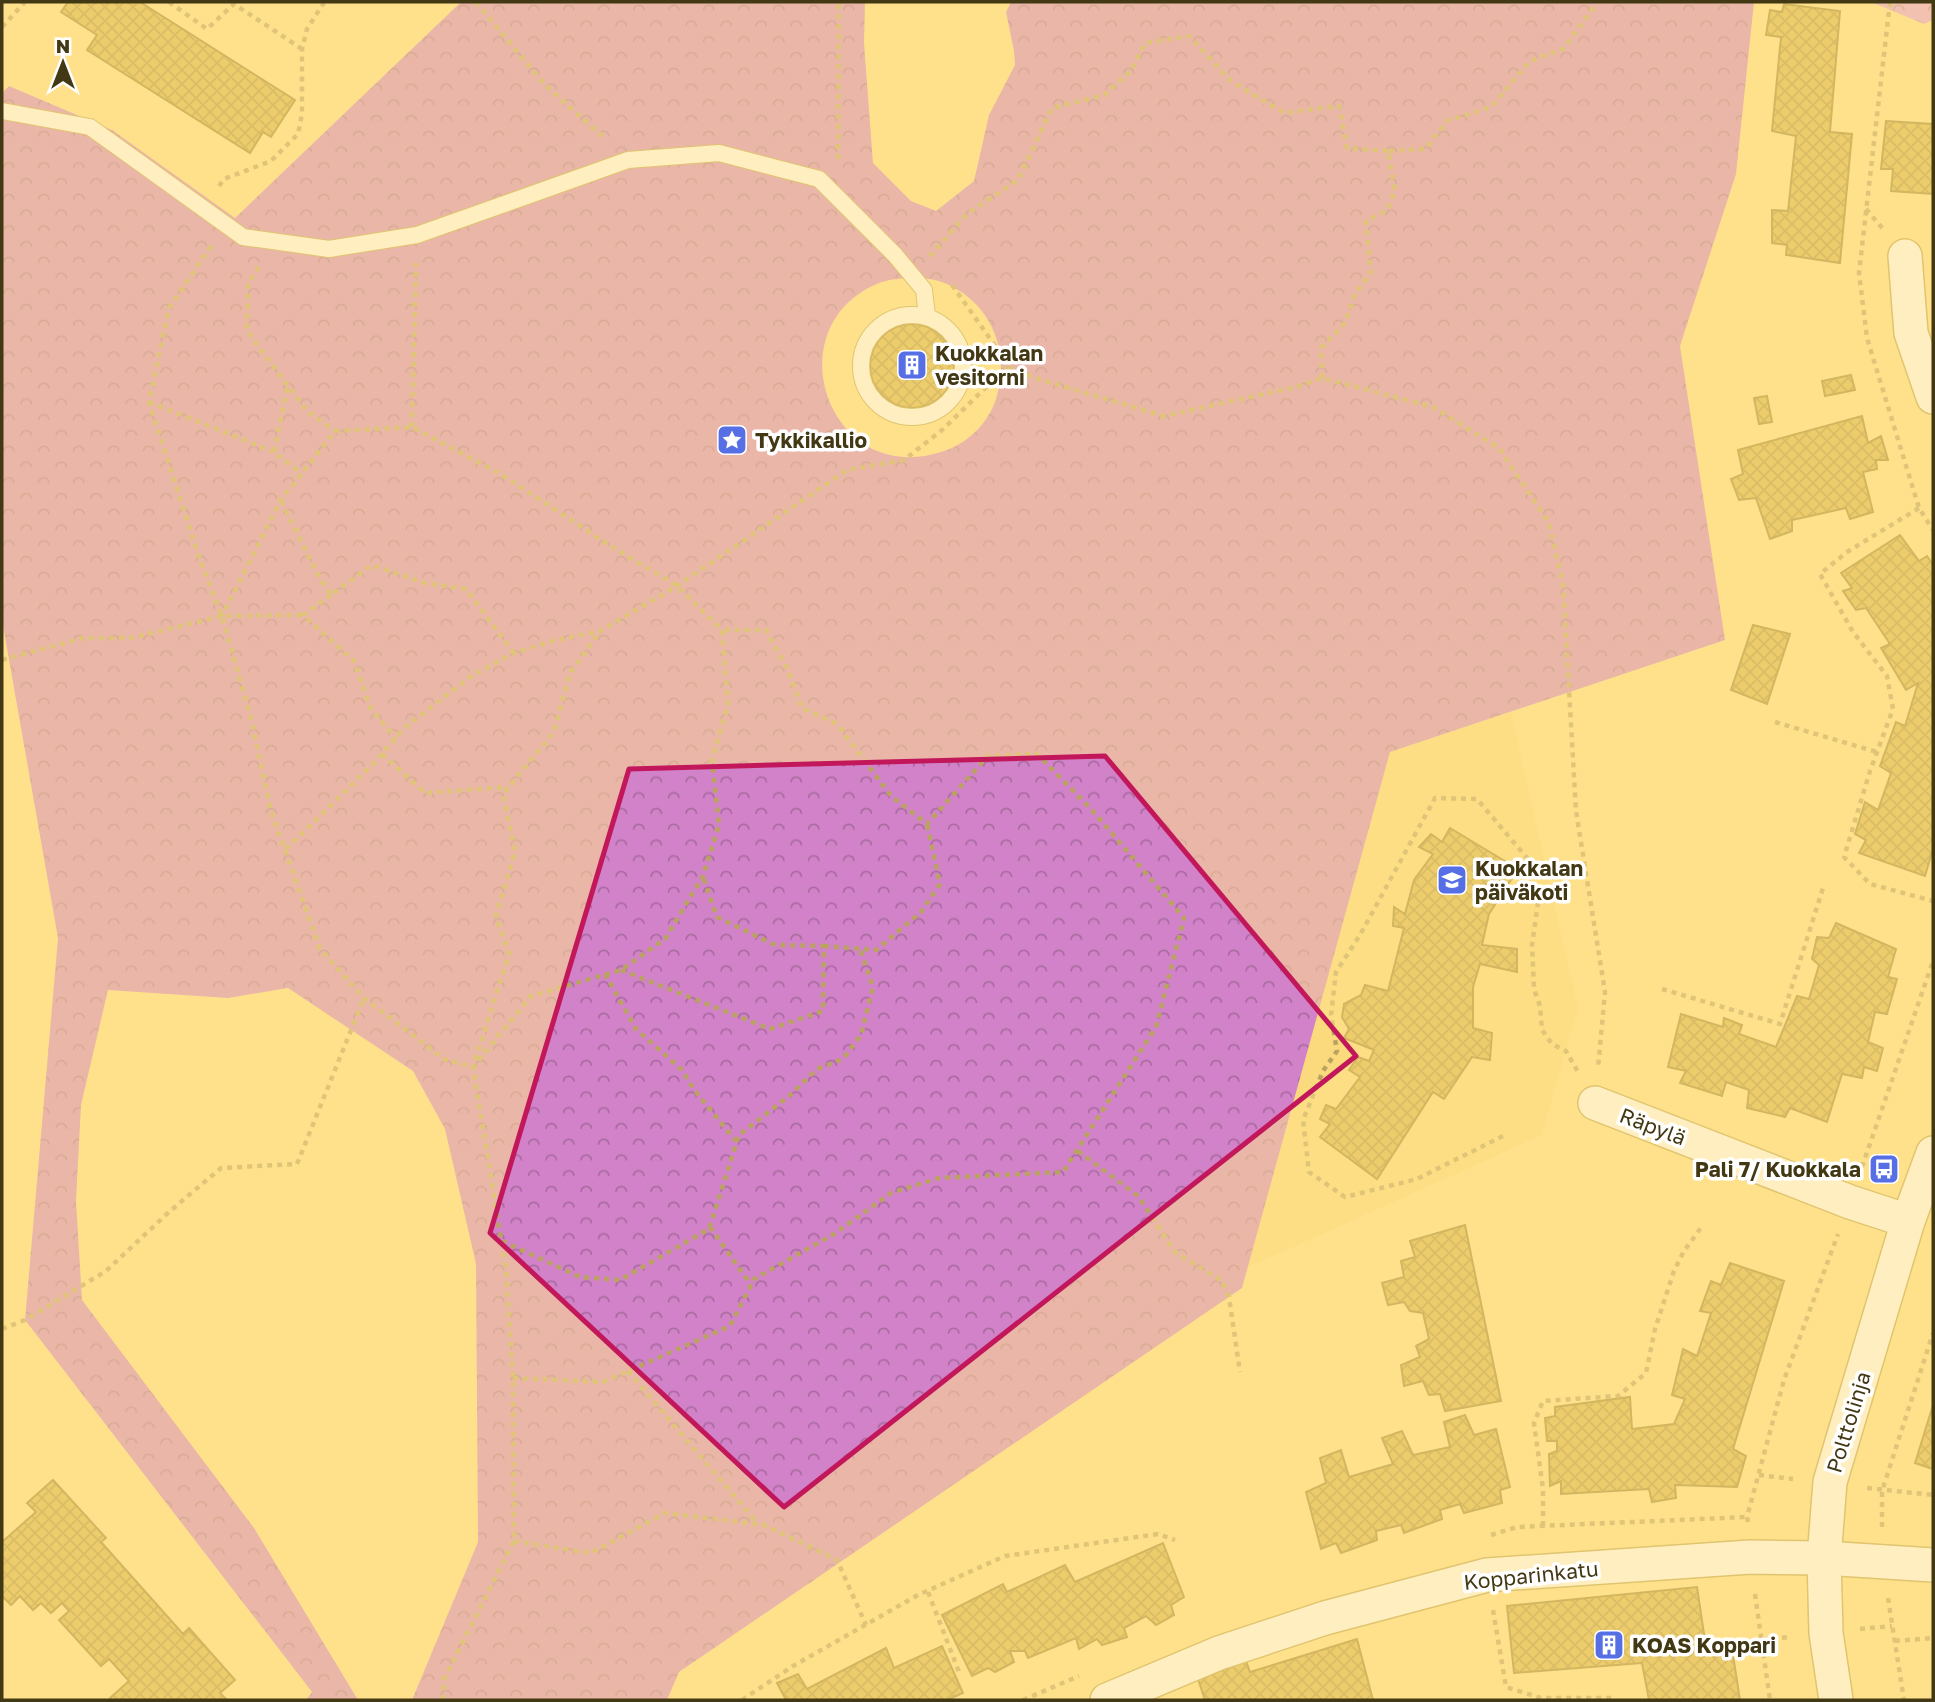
<svg xmlns="http://www.w3.org/2000/svg" width="1935" height="1702" font-family="'Golos Text',sans-serif">
<style>
.built{fill:#fada7c}
.forest{fill:url(#forest-crowns);fill-rule:evenodd}
.park{fill:url(#park-crowns)}
.building{fill:url(#building-cross-hatch);stroke:#9e822a;stroke-width:2}
.lines{fill:none;stroke-linecap:round;stroke-linejoin:round}
.service-casing{stroke:#bca04c;stroke-width:18}
.minor-casing{stroke:#bca04c;stroke-width:36}
.path{stroke:#baa360;stroke-width:4.5;stroke-dasharray:5 5;stroke-linecap:butt}
.service{stroke:#fff;stroke-width:16}
.minor{stroke:#fff;stroke-width:33}
.marked{fill:none;stroke:#c2185b;stroke-width:5;stroke-linejoin:round}
.labels{text-anchor:middle;dominant-baseline:central;stroke-width:7;stroke-linejoin:round;paint-order:stroke}
.poi-label{font-size:21px;font-weight:bold;fill:#433814;stroke:#fff;text-anchor:start}
.street-label{font-size:21px;fill:#433814;stroke:#fff}
</style>
<defs>
<pattern id="forest-crowns" width="20" height="18" patternUnits="userSpaceOnUse" patternTransform="scale(1.75)"><rect width="20" height="18" fill="#d182c8"/><path d="M2 6a3 3 0 1 1 6 0M12 15a3 3 0 1 1 6 0" fill="none" stroke="#ab6ba1"/></pattern>
<pattern id="park-crowns" width="20" height="18" patternUnits="userSpaceOnUse" patternTransform="scale(1.75)"><rect width="20" height="18" fill="#e29ad9"/><path d="M2 6a3 3 0 1 1 6 0M12 15a3 3 0 1 1 6 0" fill="none" stroke="#b97faf"/></pattern>
<pattern id="building-cross-hatch" width="8" height="8" patternUnits="userSpaceOnUse" patternTransform="scale(1.75)"><rect width="8" height="8" fill="#d4b143"/><path d="M0 0l8 8M0 8l8-8" fill="none" stroke="#ae9137"/></pattern>
</defs>
<rect width="100%" height="100%" fill="#ffe18d"/>
<!-- built -->
<polygon class="built" points="1511,712 1578,1008 1542,1135 1247,1268 1389,752"/>
<!-- forest -->
<path class="forest" d="M461,2H865L864,43L873,163L911,201L936,211L974,181L989,115L1015,65L1014,51L1006,12L1011,2H1754L1736,174L1680,346L1725,640L1390,752L1242,1288L679,1672L667,1700H412L478,1542L476,1264L445,1129L413,1071L288,988L228,998L108,990L81,1105L76,1201L82,1300L254,1528L358,1700H306L312,1692L25,1320L58,938L2,620V93L9,86L112,130L235,218ZM911,277C921,278 933,279 942,282C991,301 1011,351 996,399C988,424 966,445 941,452C828,488 773,326 879,283C889,279 901,279 911,277Z"/>
<!-- park -->
<polygon class="park" points="1871,2 1933,2 1933,20 1924,24"/>
<!-- building -->
<g class="building">
<polygon points="68,2 140,2 295,100 271,137 263,132 250,153 87,50 97,35 61,12"/>
<polygon points="1784,4 1840,11 1830,132 1852,134 1840,263 1786,255 1787,245 1772,243 1772,210 1788,211 1796,136 1772,131 1781,37 1766,35 1770,10 1782,12"/>
<polygon points="1886,121 1933,124 1933,194 1891,191 1893,169 1881,169"/>
<circle cx="912" cy="366" r="42"/>
<polygon points="1851,375 1855,390 1825,396 1822,381"/>
<polygon points="1767,396 1772,422 1759,424 1754,398"/>
<polygon points="1862,416 1868,443 1881,436 1888,460 1876,460 1877,469 1863,472 1873,512 1850,519 1846,508 1792,520 1792,531 1770,539 1756,498 1739,500 1731,479 1743,474 1738,450"/>
<polygon points="1900,535 1919,561 1927,556 1933,565 1933,849 1925,876 1859,853 1866,840 1855,834 1865,802 1878,810 1891,773 1880,766 1896,722 1905,726 1918,683 1906,690 1881,648 1890,644 1866,608 1856,610 1843,591 1852,588 1841,573"/>
<polygon points="1753,625 1790,634 1767,704 1731,690"/>
<polygon points="1450,828 1518,869 1489,914 1482,945 1517,949 1517,972 1480,964 1473,987 1473,1028 1492,1033 1490,1060 1472,1057 1444,1099 1433,1092 1377,1179 1320,1137 1330,1124 1320,1119 1326,1105 1336,1109 1360,1077 1349,1070 1358,1057 1369,1061 1374,1050 1344,1038 1349,1029 1342,1017 1344,1004 1361,995 1365,985 1388,991 1404,928 1393,926 1394,907 1405,914 1414,880 1433,854 1419,847 1431,834 1442,842"/>
<polygon points="1836,923 1896,949 1888,977 1897,979 1887,1014 1875,1012 1868,1042 1883,1048 1877,1071 1864,1067 1862,1078 1842,1074 1827,1122 1790,1108 1785,1117 1747,1108 1749,1090 1726,1082 1722,1096 1680,1083 1686,1071 1668,1067 1681,1014 1723,1027 1724,1018 1742,1025 1739,1034 1776,1047 1797,996 1809,999 1819,965 1812,959 1817,937 1829,938"/>
<polygon points="1465,1225 1501,1401 1445,1411 1440,1394 1429,1395 1423,1381 1404,1386 1401,1365 1420,1357 1416,1346 1429,1339 1423,1313 1410,1311 1404,1302 1388,1305 1382,1283 1404,1277 1401,1261 1415,1257 1410,1241"/>
<polygon points="1730,1263 1784,1281 1733,1449 1746,1456 1737,1487 1675,1485 1676,1498 1652,1502 1649,1489 1561,1494 1561,1481 1550,1486 1549,1454 1557,1451 1557,1441 1547,1441 1545,1418 1555,1416 1555,1407 1630,1397 1632,1429 1674,1424 1685,1399 1672,1395 1683,1349 1697,1356 1711,1313 1700,1311 1711,1281 1721,1285"/>
<polygon points="1933,1405 1933,1469 1915,1463"/>
<polygon points="1465,1415 1474,1435 1496,1429 1510,1487 1500,1490 1502,1503 1464,1513 1460,1504 1440,1510 1442,1519 1404,1533 1401,1525 1376,1531 1377,1540 1341,1553 1336,1543 1321,1549 1306,1492 1326,1483 1320,1458 1341,1450 1349,1477 1393,1464 1382,1438 1402,1431 1413,1455 1450,1447 1444,1422"/>
<polygon points="53,1480 106,1538 101,1542 183,1634 189,1628 235,1680 220,1693 227,1700 112,1700 110,1698 129,1681 109,1659 101,1666 59,1620 69,1611 62,1603 51,1613 41,1603 33,1610 20,1596 11,1605 2,1596 2,1542 36,1512 27,1503"/>
<polygon points="1163,1543 1184,1597 1171,1605 1174,1615 1156,1625 1146,1616 1124,1628 1127,1637 1102,1645 1097,1639 1079,1649 1076,1638 1028,1658 1025,1651 1010,1651 1014,1662 995,1672 988,1668 972,1676 942,1615 1003,1584 1007,1592 1065,1565 1075,1582"/>
<polygon points="1697,1587 1706,1647 1731,1642 1740,1700 1649,1700 1642,1663 1514,1673 1507,1606"/>
<polygon points="1357,1639 1373,1700 1205,1700 1198,1679 1246,1661 1250,1672"/>
<polygon points="942,1646 963,1693 947,1700 786,1700 777,1683 798,1674 807,1689 886,1648 894,1668"/>
</g>
<g class="lines">
<!-- service casing -->
<g class="service-casing">
<g id="service">
<polyline points="2,111 90,127 243,237 329,249 417,235 628,160 719,153 819,179 895,255 924,290 927,316"/>
<circle cx="912" cy="366" r="51"/>
</g>
</g>
<!-- minor casing -->
<g class="minor-casing">
<g id="minor">
<polyline points="1905,256 1911,333 1933,397"/>
<polyline points="1595,1103 1850,1202 1908,1221"/>
<polyline points="1107,1700 1219,1653 1325,1618 1487,1575 1750,1557 1824,1558 1933,1565"/>
<polyline points="1836,1700 1826,1633 1824,1558 1830,1482 1908,1221 1933,1153"/>
</g>
</g>
<!-- path -->
<g class="path">
<polyline points="169,2 207,29 234,4 302,49"/>
<polyline points="476,2 544,84 604,138"/>
<polyline points="1890,2 1859,273 1867,338 1919,508 1933,530"/>
<polyline points="2,27 25,2"/>
<polyline points="838,159 839,2"/>
<polyline points="219,186 224,179 271,161 298,134 302,114 302,49 307,29 323,4 330,2"/>
<polyline points="1866,209 1883,229"/>
<polyline points="211,246 169,308 149,402 200,560 222,616 251,719 271,811 320,949 364,998 444,1059 473,1067 531,996 621,970 665,939 703,876 719,825 712,760 728,705 722,630 677,586 611,546 499,473 412,427 335,431 281,500 222,616"/>
<polyline points="930,256 968,213 1018,180 1052,108 1104,95 1131,71 1145,43 1189,36 1231,81 1284,113 1339,106 1347,148 1388,151"/>
<polyline points="259,267 248,283 247,331 307,411 335,431"/>
<polyline points="952,285 1003,357 1007,367 1035,378 1164,416 1296,387 1322,378 1433,407 1499,448 1549,523 1563,584 1576,811 1605,992 1598,1068"/>
<polyline points="1322,378 1321,348 1345,323 1355,294 1371,273 1366,221 1387,210 1395,191 1388,151 1425,149 1447,121 1491,107 1530,61 1563,49 1598,2"/>
<polyline points="287,388 274,452 302,474"/>
<polyline points="149,402 274,452"/>
<polyline points="412,427 416,263"/>
<polyline points="281,501 317,573 331,595 372,565 425,583 466,589 514,653"/>
<polyline points="1919,508 1847,552 1820,574 1853,632 1887,676 1893,709 1870,771 1844,857 1870,884 1933,901"/>
<polyline points="331,595 303,615 354,661 371,709 396,738"/>
<polyline points="2,660 83,638 131,638 222,616 303,615"/>
<polyline points="1775,722 1877,752"/>
<polyline points="382,754 425,793 508,787"/>
<polyline points="286,849 375,762 403,729 473,675 514,653 552,641 600,631 677,586 847,470 904,460 942,430 1007,367"/>
<polyline points="824,946 876,950 921,912 940,884 927,824"/>
<polyline points="621,970 770,1029 823,1011 824,946 775,945 717,917 703,877"/>
<polyline points="605,974 636,1029 682,1070 695,1091 736,1141"/>
<polyline points="1662,989 1780,1024 1823,888"/>
<polyline points="1503,1136 1417,1179 1345,1197 1309,1172 1303,1120 1323,1071 1337,1051 1331,1015 1336,972 1360,935 1435,798 1477,799 1533,865 1538,903 1532,945 1534,989 1540,1006 1542,1030 1552,1044 1566,1051 1578,1072"/>
<polyline points="1078,1151 1138,1196 1175,1252 1222,1281 1229,1297 1240,1372"/>
<polyline points="1862,1167 1933,961"/>
<polyline points="710,1227 751,1285"/>
<polyline points="502,1241 580,1277 620,1280 709,1229 739,1135 789,1096 817,1069 843,1059 861,1035 873,987 860,949"/>
<polyline points="2,1329 25,1320 106,1271 169,1212 221,1168 297,1164 364,998"/>
<polyline points="628,1371 758,1524"/>
<polyline points="513,1378 603,1382 730,1326 754,1279 834,1234 891,1193 939,1178 1063,1172 1156,1027 1184,918 1092,810 1037,754 988,756 927,824 891,796 837,724 802,708 787,668 766,630 722,630"/>
<polyline points="1759,1475 1793,1479"/>
<polyline points="1867,1488 1933,1495"/>
<polyline points="1748,1522 1747,1517 1784,1380 1838,1234"/>
<polyline points="1543,1526 1543,1489 1534,1423 1543,1401 1618,1396 1646,1373 1655,1329 1674,1271 1684,1251 1703,1225"/>
<polyline points="1882,1527 1882,1491 1933,1333"/>
<polyline points="1491,1535 1517,1527 1747,1517"/>
<polyline points="514,1541 591,1553 665,1513 764,1525 837,1560 866,1625"/>
<polyline points="928,1592 959,1672"/>
<polyline points="1755,1594 1770,1700"/>
<polyline points="1888,1598 1904,1700"/>
<polyline points="1493,1610 1506,1687 1541,1698 1614,1698 1614,1700"/>
<polyline points="1860,1629 1892,1626"/>
<polyline points="1762,1640 1789,1637"/>
<polyline points="1895,1641 1933,1638"/>
<polyline points="443,1700 444,1679 514,1541 513,1378 506,1269 473,1067 509,954 496,916 515,851 503,794 554,732 570,673 600,631"/>
<polyline points="742,1700 793,1666 918,1595 1005,1556 1158,1534 1175,1540"/>
<polyline points="1023,1700 1079,1676"/>
</g>
<!-- service -->
<use href="#service" class="service"/>
<!-- minor -->
<use href="#minor" class="minor"/>
</g>
<!-- marked area -->
<path d="M0 0H1935V1702H0ZM1105,756L1356,1056L784,1507L490,1233L629,769Z" fill="#ffe18d" fill-opacity=".55" fill-rule="evenodd"/>
<path class="marked" d="M1105,756L1356,1056L784,1507L490,1233L629,769Z"/>
<!-- icons -->
<defs>
<g id="building-square" transform="scale(1.575)"><rect x="-9" y="-9" width="18" height="18" rx="4" fill="#576fe5" stroke="#fff"/><path d="M-4-6H4V6H1V3H-1V6H-4ZM-2.5-4.3h1.7v1.8h-1.7ZM.8-4.3h1.7v1.8H.8ZM-2.5-1h1.7V.8h-1.7ZM.8-1h1.7V.8H.8Z" fill="#fff"/></g>
<g id="sight-square" transform="scale(1.575)"><rect x="-9" y="-9" width="18" height="18" rx="4" fill="#576fe5" stroke="#fff"/><path d="M0-6L1.8-2.2L6-1.7L2.9 1.2L3.7 5.4L0 3.3L-3.7 5.4L-2.9 1.2L-6-1.7L-1.8-2.2Z" fill="#fff"/></g>
<g id="school-square" transform="scale(1.575)"><rect x="-9" y="-9" width="18" height="18" rx="4" fill="#576fe5" stroke="#fff"/><path d="M0-5L7-2L0 1L-7-2ZM-4 1L0 2.5L4 1V4Q0 6-4 4Z" fill="#fff"/></g>
<g id="bus-square" transform="scale(1.575)"><rect x="-9" y="-9" width="18" height="18" rx="4" fill="#576fe5" stroke="#fff"/><path d="M-5-6H5V4H4V6H2V4H-2V6H-4V4H-5ZM-3.5-4V0h7V-4ZM-3.5 1.2v1.5H-2V1.2ZM2 1.2v1.5H3.5V1.2Z" fill="#fff"/></g>
</defs>
<g fill-rule="evenodd">
<use href="#building-square" x="912" y="365"/>
<use href="#sight-square" x="732" y="440"/>
<use href="#school-square" x="1452" y="880"/>
<use href="#bus-square" x="1884" y="1169"/>
<use href="#building-square" x="1609" y="1645"/>
</g>
<g class="labels">
<!-- poi labels -->
<g class="poi-label">
<text x="935" y="353">Kuokkalan<tspan x="935" dy="24">vesitorni</tspan></text>
<text x="755" y="440">Tykkikallio</text>
<text x="1475" y="868">Kuokkalan<tspan x="1475" dy="24">päiväkoti</tspan></text>
<text x="1861" y="1169" text-anchor="end">Pali 7/ Kuokkala</text>
<text x="1632" y="1645">KOAS Koppari</text>
</g>
<!-- street labels -->
<g class="street-label">
<text transform="translate(1653 1126) rotate(21)">Räpylä</text>
<text transform="translate(1848 1422) rotate(-73)">Polttolinja</text>
<text transform="translate(1531 1575) rotate(-6)">Kopparinkatu</text>
</g>
</g>
<!-- border -->
<rect width="1935" height="1702" fill="none" stroke="#433814" stroke-width="7"/>
<!-- north arrow -->
<g transform="translate(63 63)" stroke="#ffffff" stroke-width="5" paint-order="stroke">
<path d="M0-5L12 26L0 18L-12 26Z" fill="#433814"/>
<text y="-10" font-size="19" font-weight="bold" text-anchor="middle" fill="#433814">N</text>
</g>
</svg>
